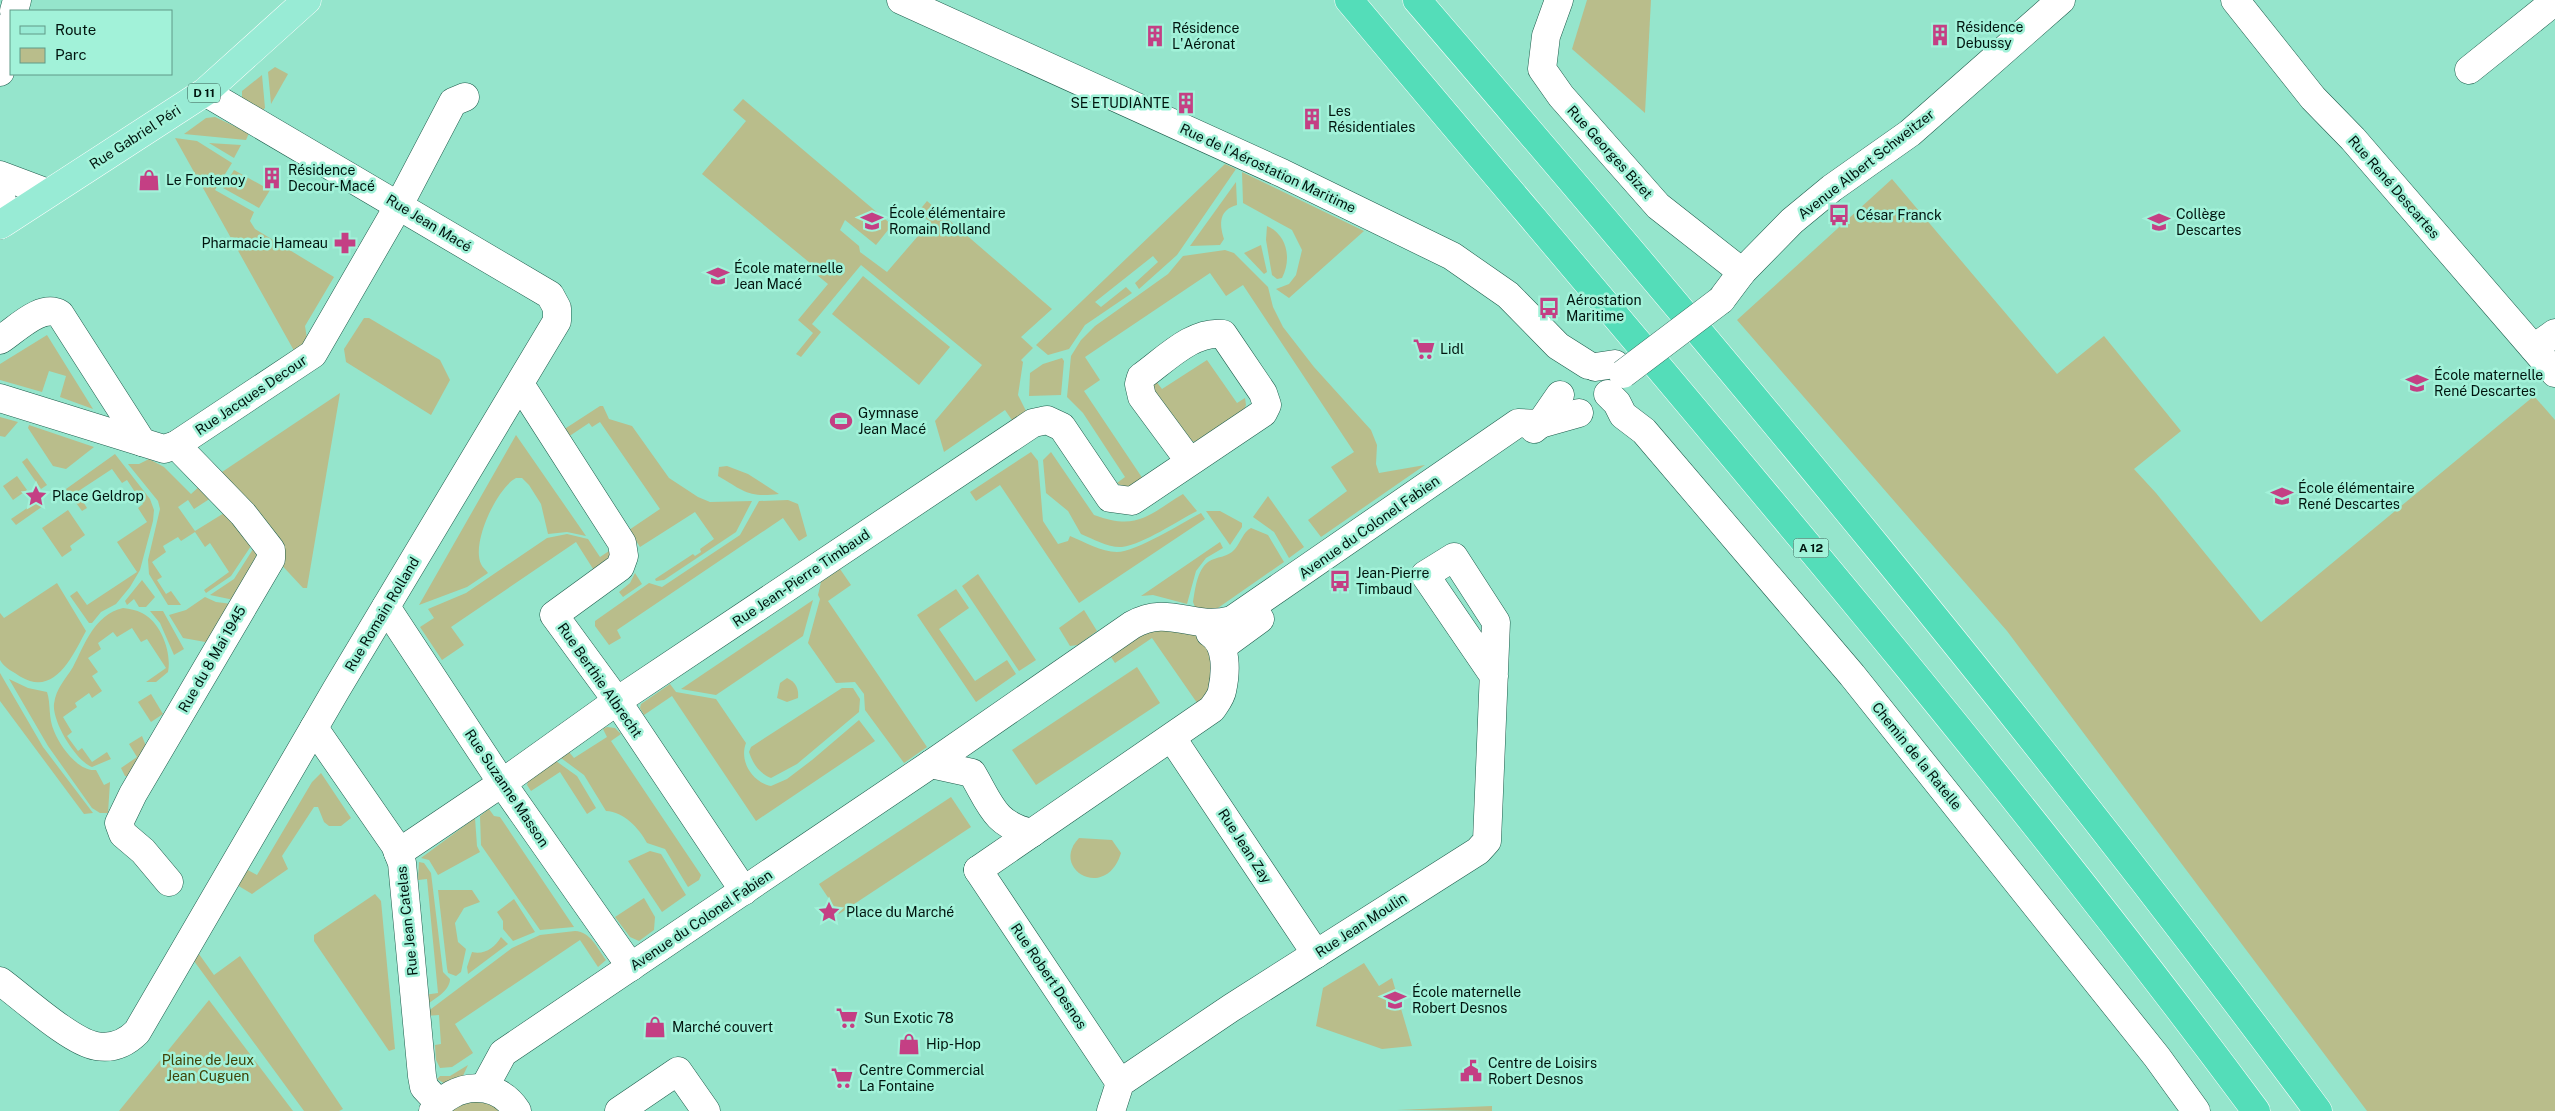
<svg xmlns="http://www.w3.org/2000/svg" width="2555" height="1111" font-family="'Public Sans',sans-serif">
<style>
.green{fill:#b9bd8b}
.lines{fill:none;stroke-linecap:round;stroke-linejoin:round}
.minor-casing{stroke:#1d5c4b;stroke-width:29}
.major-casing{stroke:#fff;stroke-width:29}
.highway-casing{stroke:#fff;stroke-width:29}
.minor{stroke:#fff;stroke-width:28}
.major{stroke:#98ebd5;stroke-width:28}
.highway{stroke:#54ddb9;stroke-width:28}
.minor-bridge-casing{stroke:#1d5c4b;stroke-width:29;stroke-linecap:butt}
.minor-bridge{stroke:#fff;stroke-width:28}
.labels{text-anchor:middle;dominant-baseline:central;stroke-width:5;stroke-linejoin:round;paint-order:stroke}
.shield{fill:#a2f2d9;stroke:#31574c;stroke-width:1}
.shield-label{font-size:12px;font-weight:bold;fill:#00150f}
.poi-label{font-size:14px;fill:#00150f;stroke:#a2f2d9;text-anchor:start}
.street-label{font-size:14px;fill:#00150f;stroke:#a2f2d9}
.park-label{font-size:14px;fill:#404207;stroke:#a2f2d9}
</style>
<rect width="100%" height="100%" fill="#95e5cc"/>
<!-- green -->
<g class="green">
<polygon points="1587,0 1651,0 1645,113 1572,49"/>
<polygon points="275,67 288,74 271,104 268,72"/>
<polygon points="262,75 265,108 261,112 242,100 242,91"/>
<polygon points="743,99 892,225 876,245 845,220 840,230 859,246 860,252 887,272 930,222 918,212 927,201 1052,309 1021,337 1033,348 1021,360 1023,362 1018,395 1027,413 1014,423 1005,410 944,452 935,421 982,365 861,265 812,324 821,332 801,357 796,354 813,333 798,320 828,284 807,267 810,263 702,174 746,121 733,110"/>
<polygon points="215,117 249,133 246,140 184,134 206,118"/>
<polygon points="175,138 197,141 232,163 215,190 254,212 250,221 255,229 334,277 305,326 308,345 297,356"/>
<polygon points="209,143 241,145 234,158"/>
<polygon points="1225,164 1236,169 1177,255 1139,289 1135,283 1158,262 1153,256 1095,302 1101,307 1126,287 1132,293 1085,325 1069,349 1048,355 1036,345"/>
<polygon points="234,170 270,190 259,208 223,188"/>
<polygon points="1242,172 1364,231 1289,298 1276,289 1289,284 1296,275 1302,250 1292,230 1243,203"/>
<polygon points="1892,179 2057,374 2104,336 2181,431 2134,469 2156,493 2261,622 2534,396 2555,420 2555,1111 2367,1111 2007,631 1737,320"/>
<path d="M1236,182L1237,205C1219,210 1219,223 1224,239L1220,245L1190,246Z"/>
<path d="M1267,226C1287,234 1292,259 1282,278L1277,279L1272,275L1266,240Z"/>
<polygon points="1261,245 1267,272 1264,274 1244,253"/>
<path d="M1225,250L1234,253L1268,287L1273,307L1283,327L1314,367L1371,430L1377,445L1376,464L1379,473L1425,465L1321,537L1308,520L1347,491L1331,467L1354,452L1243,285L1226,296L1210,273L1085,357L1100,380L1084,391L1143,479C1134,486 1128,490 1117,483L1125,477L1083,413L1067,397L1071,356L1081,340L1095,326L1168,274L1183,256Z"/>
<polygon points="863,276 950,347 919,385 832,314"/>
<polygon points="364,318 369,318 440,360 450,380 431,415 346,362 344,349"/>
<polygon points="47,335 93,409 60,397 66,376 49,371 42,392 0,380 0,364"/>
<polygon points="1062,358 1064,361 1061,395 1029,396 1030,373 1043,364"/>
<polygon points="1207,360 1237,403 1245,398 1246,405 1243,412 1196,442 1191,441 1154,391 1153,385 1155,380 1162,389"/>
<polygon points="340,393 307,588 303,588 276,559 219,474"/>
<polygon points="600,406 603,406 609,419 632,426 669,478 698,497 710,502 752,501 736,532 664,580 656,581 655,579 693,554 695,556 701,552 700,549 714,539 695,512 640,547 629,530 660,509 600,422 592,427 589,423 568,437 563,430"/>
<polygon points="0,417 18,422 5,437 0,436"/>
<polygon points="29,425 94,447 66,469 53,466 28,428"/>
<path d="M516,435L586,536L567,532L548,534L541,504L529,485L522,478H516C497,488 471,543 481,564C482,567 486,570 488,573L467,587L419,605Z"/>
<path d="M1031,452L1038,461L1043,521L1058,544L1068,541L1070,536C1085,542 1101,552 1117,552C1136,552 1182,523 1201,513L1205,519L1079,603L1000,485L976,501L970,492Z"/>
<path d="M1051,452L1094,515C1138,531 1148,515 1183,494L1197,511C1177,521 1144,544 1122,547C1109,548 1093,539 1081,534L1068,511L1046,493L1043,460Z"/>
<polygon points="115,454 150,499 154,510 153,521 140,570 130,587 116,604 101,612 92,623 89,623 70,596 77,591 87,605 137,572 117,542 147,522 138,508 143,504 127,480 122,483 112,469 77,492 87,508 82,511 66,489"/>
<polygon points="27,458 47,485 41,489 22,462"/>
<polygon points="149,459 164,467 191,494 201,485 211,498 194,509 188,500 178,507 195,531 229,510 253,543 231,576 206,593 204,590 229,572 210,543 205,547 195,532 181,541 178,537 163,546 166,552 152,562 162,577 157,580 166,594 171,591 181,605 168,605 149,574 148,560 160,509 158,501 128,464 139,464"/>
<path d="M727,466L748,474L779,494C748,498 744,491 718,476L719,467Z"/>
<polygon points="17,476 27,490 13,500 3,486"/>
<polygon points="1268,496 1304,547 1289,558 1274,532 1253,517"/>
<polygon points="39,500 43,506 16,525 11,519"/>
<polygon points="788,500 798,504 807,536 799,541 783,518 617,630 621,638 609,645 595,626 595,621 649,583 662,587 740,535 759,501"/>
<polygon points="68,510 85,535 70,546 72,550 62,557 42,528"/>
<polygon points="1206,511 1220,511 1242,523 1242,527 1230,545"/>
<path d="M1251,528L1268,535L1284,562L1215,610L1211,612L1195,607L1193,602C1195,590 1197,570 1208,562C1217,556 1227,558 1235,549C1241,542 1243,532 1251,528Z"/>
<polygon points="567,534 588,539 600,557 609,551 609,561 595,572 576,542 451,627 464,645 442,660 420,627 434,618 428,609 466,593 547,538"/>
<polygon points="1220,542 1223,548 1206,558 1196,571 1187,604 1153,595 1141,596"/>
<polygon points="255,546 257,561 234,600 210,595 234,579"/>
<polygon points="840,569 851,585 828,601 927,747 904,763 865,710 864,694 855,682 836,683 808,643 820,599 818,595 821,582"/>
<polygon points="635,573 642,584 623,597 619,592 630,583"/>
<polygon points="978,574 1036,660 1019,671 962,586"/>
<polygon points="142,580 155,597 146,607 139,607 134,599 127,605 125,601"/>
<path d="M57,583L86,631C73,655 55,697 21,677C14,672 4,668 0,660C0,651 0,624 0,613L4,618Z"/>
<polygon points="956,589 969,608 939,629 975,681 1007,660 1016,674 976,702 917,615"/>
<polygon points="205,597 216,602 232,604 211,643 183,638 169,615 186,610"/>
<polygon points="813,600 803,636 716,695 681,689"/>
<path d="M123,608C130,609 136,610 142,613C161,622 172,653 168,672L156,682H146L166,668L147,639L141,642L132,628L117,637L113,632L98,643L101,649L88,658L98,672L92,676L102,691L92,698L89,693L75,703L77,707L63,717L72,732L67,736L78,751L82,748L92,762L107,752L111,759L92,767C76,761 52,722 54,704C56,688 65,680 73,667C85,644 94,615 123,608Z"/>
<polygon points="1084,610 1097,631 1078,645 1070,646 1059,628"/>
<polygon points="150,611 163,611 184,649 174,655 160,623"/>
<polygon points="1155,625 1199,635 1205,641 1216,670 1202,710 1152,638 1115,663 1105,648"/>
<polygon points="1137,667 1160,703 1036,785 1012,750"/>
<polygon points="0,673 43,747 93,813 84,814 0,701"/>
<path d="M787,678C796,682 799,689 798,698L787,702L777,698L780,683Z"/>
<path d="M9,679L28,688L47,692C51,704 48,718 54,731C60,746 78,772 96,770L104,785L110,782L108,813H100L92,808L48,746Z"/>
<path d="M670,684L676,692L716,699L746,743C739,761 752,782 771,786L787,779L812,760L859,720L875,741L756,821L672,696L644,715L640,708L641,704Z"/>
<path d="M842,688H853L860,699L859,712L797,764L771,778C759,773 753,764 749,752L751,747Z"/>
<polygon points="151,694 163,714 151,722 138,702"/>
<path d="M607,727L615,728L621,734L611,741L701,875L699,880L688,887L665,849L647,843C639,828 624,812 606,811L584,775L561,758L569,752L574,758L607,737L603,729Z"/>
<polygon points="142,736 146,746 131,777 125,776 121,768 137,757 129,744"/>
<polygon points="556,761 577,776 596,808 587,814 560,772 531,791 527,785 529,779"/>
<polygon points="321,773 351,818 341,826 329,826 324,822 318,807 314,807 282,856 288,869 252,894 237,885 246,869 257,875 312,782"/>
<polygon points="951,797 971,827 839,914 819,884"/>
<polygon points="489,809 494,816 500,817 574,927 540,930 481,845 480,816"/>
<polygon points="475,818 477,846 480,852 438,875 429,860 421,858"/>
<path d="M1079,838L1112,840L1121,853C1106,902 1049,869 1079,838Z"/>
<polygon points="650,851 661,854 686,895 662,912 628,861"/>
<path d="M419,862L424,863L431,873L443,972L450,979C450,991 434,999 425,1006L424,995L438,993L427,879L418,880Z"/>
<polygon points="438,890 472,890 480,902 464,908 455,923 458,942 466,949 461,972 456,976 448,973 447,968"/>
<polygon points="375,894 381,901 395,1049 389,1051 314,941 314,935"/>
<polygon points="644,898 655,917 654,930 639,941 630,937 615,917"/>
<polygon points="514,899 535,932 513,941 503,929 503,921 497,912"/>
<path d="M575,931C591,932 597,948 606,960L598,967L580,940L455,1024L473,1053L452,1067L440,1068L436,1060L435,1045L441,1044L439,1015L426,1016L427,1012L512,948L540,935Z"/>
<path d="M501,937L508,944L468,974L467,967L472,952C484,955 495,948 501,937Z"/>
<polygon points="199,954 214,975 240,956 343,1109 339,1111 304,1111 194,961"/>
<polygon points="1364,963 1379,986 1392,978 1412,1046 1382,1049 1316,1026 1323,988"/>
<polygon points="209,1000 293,1111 119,1111"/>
<polygon points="468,1065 461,1080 447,1085 437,1079 440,1076 450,1076"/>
<polygon points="473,1096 505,1111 444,1111"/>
<polygon points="1492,1106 1492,1111 1397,1110"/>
</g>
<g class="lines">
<!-- minor casing -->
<g class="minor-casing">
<g id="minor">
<polyline points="901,0 1282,173 1452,256 1508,295 1558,346 1588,365"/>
<polyline points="1559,0 1546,36 1542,69 1561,96 1658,206 1742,272"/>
<polyline points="2235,0 2313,98 2353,139 2555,373"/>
<polyline points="14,11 17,0"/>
<polyline points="2469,70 2555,1"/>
<polyline points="0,72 11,24"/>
<polyline points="0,175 48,193"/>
<polyline points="0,195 6,212 0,225"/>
<polyline points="1721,300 1742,272 1792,221 1832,188 1910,133 2061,0"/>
<path d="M0,340C16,330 41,303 60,314L142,442"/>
<polyline points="2534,348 2555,333"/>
<polyline points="1595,367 1615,364"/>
<polyline points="520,384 622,543 624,556 620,567 554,615 617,701 744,891"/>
<polyline points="1608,394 1617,403 1623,415 1644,431 1852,675 2157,1057 2196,1111"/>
<polyline points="0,398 164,449 176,445 313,354 399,205 453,102 465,97"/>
<polyline points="1534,429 1540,424 1560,395"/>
<polyline points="386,607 502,783 631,967"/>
<polyline points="1223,646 1260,619"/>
<polyline points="314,728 395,845 402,863 422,1076 424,1087 439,1103"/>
<polyline points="1172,738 1316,954"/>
<path d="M931,764L972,773C990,803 994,825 1032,833"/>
<path d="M398,853L502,783L617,701L1033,423L1047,420L1062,427L1110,498L1132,501L1263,413L1267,405L1263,393L1223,334C1193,330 1165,360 1141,377L1139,384L1142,397L1190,462"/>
<path d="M978,870L1212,709C1216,703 1221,697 1222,691C1226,673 1228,644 1210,633"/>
<polyline points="978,870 1120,1083"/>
<polyline points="169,882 143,851 123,834 119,823 133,794 271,559 271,550 243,514 176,445"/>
<path d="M0,981C22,997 71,1042 96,1046C112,1049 126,1043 137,1032L336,690L557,321V308L550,295L205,92"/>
<path d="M484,1088L503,1053L931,764L1132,625C1170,604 1191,631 1232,620L1518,423L1540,424L1579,413"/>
<path d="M433,1111C454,1082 497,1079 517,1111"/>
<polyline points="619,1111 678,1071 706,1111"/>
<polyline points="1111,1111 1120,1083 1231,1008 1478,851 1487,841 1496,622 1454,557 1425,575 1494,676"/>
</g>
</g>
<!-- major casing -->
<g class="major-casing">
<polyline id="major" points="0,225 205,92 307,0"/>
</g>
<!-- highway casing -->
<g class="highway-casing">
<g id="highway">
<path d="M1349,0C1656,366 1971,727 2256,1111"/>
<path d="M1417,0C1728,362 2034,727 2318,1111"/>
</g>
</g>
<!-- minor -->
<use href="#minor" class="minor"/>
<!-- major -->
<use href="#major" class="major"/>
<!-- highway -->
<use href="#highway" class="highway"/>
<!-- minor-bridge casing -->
<g class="minor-bridge-casing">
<polyline id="minor-bridge" points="1623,374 1721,300"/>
</g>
<!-- minor-bridge -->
<use href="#minor-bridge" class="minor-bridge"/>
</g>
<!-- icons -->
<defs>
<g id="building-bare" transform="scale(1.725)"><path d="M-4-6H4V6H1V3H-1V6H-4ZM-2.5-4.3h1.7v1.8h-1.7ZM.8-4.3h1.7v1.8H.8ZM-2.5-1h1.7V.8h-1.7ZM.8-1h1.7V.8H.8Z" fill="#c43f84" stroke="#a2f2d9" stroke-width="2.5" paint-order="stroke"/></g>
<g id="shop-bare" transform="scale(1.725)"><path d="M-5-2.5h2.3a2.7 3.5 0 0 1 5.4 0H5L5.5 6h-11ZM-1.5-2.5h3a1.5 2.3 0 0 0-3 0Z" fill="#c43f84" stroke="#a2f2d9" stroke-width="2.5" paint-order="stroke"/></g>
<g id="bus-bare" transform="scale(1.725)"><path d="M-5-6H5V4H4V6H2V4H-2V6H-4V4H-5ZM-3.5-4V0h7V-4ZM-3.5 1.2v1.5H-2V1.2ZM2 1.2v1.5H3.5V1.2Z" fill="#c43f84" stroke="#a2f2d9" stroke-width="2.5" paint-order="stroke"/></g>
<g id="school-bare" transform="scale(1.725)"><path d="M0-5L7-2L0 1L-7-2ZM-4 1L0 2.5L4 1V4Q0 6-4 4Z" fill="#c43f84" stroke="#a2f2d9" stroke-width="2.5" paint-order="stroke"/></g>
<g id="pharmacy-bare" transform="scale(1.725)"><path d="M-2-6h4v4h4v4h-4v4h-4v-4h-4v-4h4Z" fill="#c43f84" stroke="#a2f2d9" stroke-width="2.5" paint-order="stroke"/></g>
<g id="supermarket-bare" transform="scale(1.725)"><path d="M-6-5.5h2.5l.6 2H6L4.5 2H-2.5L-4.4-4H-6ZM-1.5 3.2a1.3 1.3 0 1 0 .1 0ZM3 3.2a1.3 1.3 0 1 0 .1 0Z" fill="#c43f84" stroke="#a2f2d9" stroke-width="2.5" paint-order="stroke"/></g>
<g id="stadium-bare" transform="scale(1.725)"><path d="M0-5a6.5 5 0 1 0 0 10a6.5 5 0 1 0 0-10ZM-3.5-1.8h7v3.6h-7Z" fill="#c43f84" stroke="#a2f2d9" stroke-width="2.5" paint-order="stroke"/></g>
<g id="sight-bare" transform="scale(1.725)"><path d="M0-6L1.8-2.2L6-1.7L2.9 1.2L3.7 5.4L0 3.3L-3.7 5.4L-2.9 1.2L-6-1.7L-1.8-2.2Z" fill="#c43f84" stroke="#a2f2d9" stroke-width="2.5" paint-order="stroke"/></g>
<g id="civic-bare" transform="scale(1.725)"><path d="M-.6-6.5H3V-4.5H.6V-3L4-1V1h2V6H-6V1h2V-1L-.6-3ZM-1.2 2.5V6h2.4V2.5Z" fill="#c43f84" stroke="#a2f2d9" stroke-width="2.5" paint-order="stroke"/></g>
</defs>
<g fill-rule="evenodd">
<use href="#building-bare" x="1940" y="35"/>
<use href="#building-bare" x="1155" y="36"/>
<use href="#building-bare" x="1186" y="103"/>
<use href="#building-bare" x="1312" y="119"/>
<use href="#building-bare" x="272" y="178"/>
<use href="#shop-bare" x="149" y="180"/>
<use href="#bus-bare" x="1839" y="215"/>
<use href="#school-bare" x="872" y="221"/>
<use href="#school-bare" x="2159" y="222"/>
<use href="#pharmacy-bare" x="345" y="243"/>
<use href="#school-bare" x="718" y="276"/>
<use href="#bus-bare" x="1549" y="308"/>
<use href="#supermarket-bare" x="1424" y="349"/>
<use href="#school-bare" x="2417" y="383"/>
<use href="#stadium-bare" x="841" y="421"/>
<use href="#sight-bare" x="36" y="496"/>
<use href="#school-bare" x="2282" y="496"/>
<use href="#bus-bare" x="1340" y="581"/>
<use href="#sight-bare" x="829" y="912"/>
<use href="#school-bare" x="1395" y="1000"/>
<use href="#supermarket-bare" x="847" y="1018"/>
<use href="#shop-bare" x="655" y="1027"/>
<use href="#shop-bare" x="909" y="1044"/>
<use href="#civic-bare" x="1471" y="1071"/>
<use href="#supermarket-bare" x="842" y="1078"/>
</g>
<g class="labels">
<!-- shield labels -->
<g class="shield">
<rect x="188" y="83.5" width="32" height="19" rx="4"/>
<rect x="1793.5" y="538.5" width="35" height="19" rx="4"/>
</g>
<g class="shield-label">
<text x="204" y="93">D 11</text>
<text x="1811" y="548">A 12</text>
</g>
<!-- poi labels -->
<g class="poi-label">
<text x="1956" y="27">Résidence<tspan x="1956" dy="16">Debussy</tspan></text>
<text x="1172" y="28">Résidence<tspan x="1172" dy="16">L'Aéronat</tspan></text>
<text x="1170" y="103" text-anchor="end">SE ETUDIANTE</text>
<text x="1328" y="111">Les<tspan x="1328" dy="16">Résidentiales</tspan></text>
<text x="288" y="170">Résidence<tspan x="288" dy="16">Decour-Macé</tspan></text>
<text x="166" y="180">Le Fontenoy</text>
<text x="889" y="213">École élémentaire<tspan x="889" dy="16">Romain Rolland</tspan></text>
<text x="2176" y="214">Collège<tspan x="2176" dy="16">Descartes</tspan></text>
<text x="1856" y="215">César Franck</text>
<text x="328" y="243" text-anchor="end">Pharmacie Hameau</text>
<text x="734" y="268">École maternelle<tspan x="734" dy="16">Jean Macé</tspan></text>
<text x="1566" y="300">Aérostation<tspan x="1566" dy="16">Maritime</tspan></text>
<text x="1440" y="349">Lidl</text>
<text x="2434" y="375">École maternelle<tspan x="2434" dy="16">René Descartes</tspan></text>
<text x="858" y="413">Gymnase<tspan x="858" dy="16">Jean Macé</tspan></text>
<text x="2298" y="488">École élémentaire<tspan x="2298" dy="16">René Descartes</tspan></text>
<text x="52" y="496">Place Geldrop</text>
<text x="1356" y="573">Jean-Pierre<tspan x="1356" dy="16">Timbaud</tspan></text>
<text x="846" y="912">Place du Marché</text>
<text x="1412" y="992">École maternelle<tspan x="1412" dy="16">Robert Desnos</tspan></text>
<text x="864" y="1018">Sun Exotic 78</text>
<text x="672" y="1027">Marché couvert</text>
<text x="926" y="1044">Hip-Hop</text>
<text x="1488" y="1063">Centre de Loisirs<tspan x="1488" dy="16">Robert Desnos</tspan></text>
<text x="859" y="1070">Centre Commercial<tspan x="859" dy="16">La Fontaine</tspan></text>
</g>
<!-- street labels -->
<g class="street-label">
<text transform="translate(135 137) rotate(-33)">Rue Gabriel Péri</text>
<text transform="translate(1610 152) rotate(48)">Rue Georges Bizet</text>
<text transform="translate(1866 164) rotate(-38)">Avenue Albert Schweitzer</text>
<text transform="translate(1268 168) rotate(25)">Rue de l'Aérostation Maritime</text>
<text transform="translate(2394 187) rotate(49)">Rue René Descartes</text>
<text transform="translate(429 223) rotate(31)">Rue Jean Macé</text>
<text transform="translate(251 395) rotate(-34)">Rue Jacques Decour</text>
<text transform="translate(1369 527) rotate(-35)">Avenue du Colonel Fabien</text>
<text transform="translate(801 578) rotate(-34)">Rue Jean-Pierre Timbaud</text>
<text transform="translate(382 614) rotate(-59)">Rue Romain Rolland</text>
<text transform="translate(212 659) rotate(-60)">Rue du 8 Mai 1945</text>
<text transform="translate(600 680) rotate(55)">Rue Berthie Albrecht</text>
<text transform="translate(1917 756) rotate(51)">Chemin de la Ratelle</text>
<text transform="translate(507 788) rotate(56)">Rue Suzanne Masson</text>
<text transform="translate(1245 846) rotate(57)">Rue Jean Zay</text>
<text transform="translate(701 920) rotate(-34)">Avenue du Colonel Fabien</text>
<text transform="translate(407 921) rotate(-96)">Rue Jean Catelas</text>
<text transform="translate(1361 925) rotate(-33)">Rue Jean Moulin</text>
<text transform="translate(1049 976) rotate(56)">Rue Robert Desnos</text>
</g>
<!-- park labels -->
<g class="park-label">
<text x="208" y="1060">Plaine de Jeux<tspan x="208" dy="16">Jean Cuguen</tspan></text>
</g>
</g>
<!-- legend -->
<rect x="10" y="10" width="162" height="65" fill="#a2f2d9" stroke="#619a88"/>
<rect x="20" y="26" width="25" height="8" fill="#98ebd5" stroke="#619a88"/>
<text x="55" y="35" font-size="15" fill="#00150f">Route</text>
<rect x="20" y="48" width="25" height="15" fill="#b9bd8b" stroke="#619a88"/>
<text x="55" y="60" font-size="15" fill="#00150f">Parc</text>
</svg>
